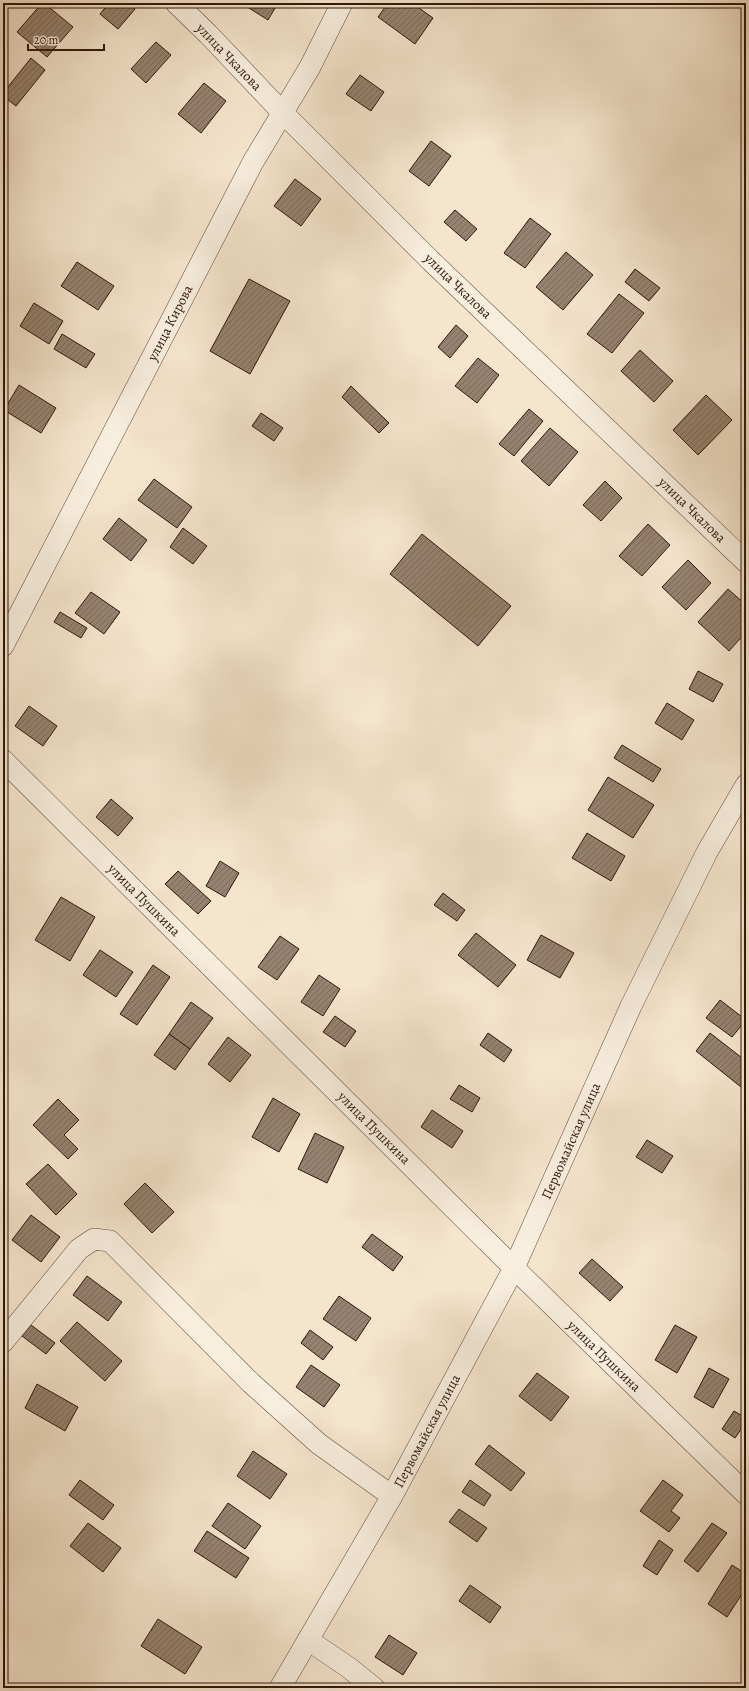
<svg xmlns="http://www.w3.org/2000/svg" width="749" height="1691" font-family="Alegreya,serif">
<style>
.building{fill:url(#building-hatch);stroke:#30160b}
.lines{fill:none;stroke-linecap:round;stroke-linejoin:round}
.street-casing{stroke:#614a3c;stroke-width:22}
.street{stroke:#f8eede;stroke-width:21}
.labels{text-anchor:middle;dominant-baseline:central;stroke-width:3;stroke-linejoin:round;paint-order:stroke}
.street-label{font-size:14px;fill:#30160b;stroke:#f8eede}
</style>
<defs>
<pattern id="building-hatch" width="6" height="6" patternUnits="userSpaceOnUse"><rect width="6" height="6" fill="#968270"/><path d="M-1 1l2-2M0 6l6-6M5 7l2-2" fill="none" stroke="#7b695a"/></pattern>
</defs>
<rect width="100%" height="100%" fill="#f5e5cd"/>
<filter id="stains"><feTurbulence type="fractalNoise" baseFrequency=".005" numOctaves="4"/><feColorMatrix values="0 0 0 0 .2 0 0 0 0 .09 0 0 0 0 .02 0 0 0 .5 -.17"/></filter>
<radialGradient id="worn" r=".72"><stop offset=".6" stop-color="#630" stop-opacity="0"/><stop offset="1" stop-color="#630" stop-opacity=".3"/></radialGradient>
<!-- building -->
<g class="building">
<polygon points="42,3 44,3 73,27 47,57 17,32"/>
<polygon points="109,3 127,3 135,9 118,29 100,14"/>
<polygon points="241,3 278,3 268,20"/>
<polygon points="388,3 412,3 433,18 415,44 378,17"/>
<polygon points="156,42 171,55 146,83 131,69"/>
<polygon points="31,58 45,70 16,106 3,96 3,93"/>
<polygon points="360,75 384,92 371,111 346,94"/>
<polygon points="204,83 226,101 201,133 178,114"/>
<polygon points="431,141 451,156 429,186 409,171"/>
<polygon points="295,179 321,199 301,226 274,206"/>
<polygon points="455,210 477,229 466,241 444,222"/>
<polygon points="530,218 551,234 525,268 504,253"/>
<polygon points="566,252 593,275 563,310 536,287"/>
<polygon points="77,262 114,286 98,310 61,286"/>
<polygon points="635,269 660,288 649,301 625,282"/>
<polygon points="249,279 290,301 250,374 210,351"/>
<polygon points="619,294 644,313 612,353 587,334"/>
<polygon points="34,303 63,321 49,344 20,326"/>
<polygon points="456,325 468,336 450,358 438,347"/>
<polygon points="62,334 95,354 86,368 54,349"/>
<polygon points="640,350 673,381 654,402 621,371"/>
<polygon points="478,358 499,375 477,403 455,386"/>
<polygon points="19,385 56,408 41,433 4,410"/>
<polygon points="351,386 389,423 379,433 342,397"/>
<polygon points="706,395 732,420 698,455 673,430"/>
<polygon points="529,409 543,421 514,456 499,444"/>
<polygon points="261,413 283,428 274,441 252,426"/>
<polygon points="550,428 578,452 549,486 521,461"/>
<polygon points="154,479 192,507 177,528 138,500"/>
<polygon points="605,481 622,498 601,521 583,505"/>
<polygon points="119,518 147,540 131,561 103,539"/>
<polygon points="648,524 670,545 642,576 619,556"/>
<polygon points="183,528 207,546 193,564 170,547"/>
<polygon points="422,534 511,606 478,646 390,574"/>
<polygon points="688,560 711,583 686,610 662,587"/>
<polygon points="728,589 746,605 746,632 729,651 698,622"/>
<polygon points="91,592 120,612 104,634 75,613"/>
<polygon points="60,612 87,628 81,638 54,622"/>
<polygon points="698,671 723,684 713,702 689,689"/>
<polygon points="667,703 694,720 682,740 655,723"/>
<polygon points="29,706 57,726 43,746 15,726"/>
<polygon points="622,745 661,769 653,782 614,758"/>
<polygon points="608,777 654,805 633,838 588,810"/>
<polygon points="111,799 133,818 118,836 96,817"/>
<polygon points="587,833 625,856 611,881 572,858"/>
<polygon points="220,861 239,873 225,897 206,886"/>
<polygon points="178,871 211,901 198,914 165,884"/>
<polygon points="443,893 465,910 457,921 434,905"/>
<polygon points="61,897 95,917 70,961 35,940"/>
<polygon points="476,933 516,965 498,987 458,955"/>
<polygon points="541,935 574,953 560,978 527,960"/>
<polygon points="280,936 299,949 277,980 258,967"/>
<polygon points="100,950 133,972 116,997 83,975"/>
<polygon points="153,965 170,977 137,1025 120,1014"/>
<polygon points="319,975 340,989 323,1016 301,1002"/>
<polygon points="720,1000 746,1020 732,1037 706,1018"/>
<polygon points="191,1002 213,1018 190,1049 169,1034"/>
<polygon points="335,1016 356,1031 345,1047 323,1032"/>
<polygon points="488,1033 512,1050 504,1062 480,1045"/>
<polygon points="710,1033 746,1061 746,1091 696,1051"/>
<polygon points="169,1034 190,1049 175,1070 154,1055"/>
<polygon points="228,1037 251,1055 230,1082 208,1064"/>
<polygon points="459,1085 480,1098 472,1112 450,1099"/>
<polygon points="273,1098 300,1114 279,1152 252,1137"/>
<polygon points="58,1099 79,1120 64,1135 78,1149 68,1159 33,1125"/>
<polygon points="432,1110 463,1131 452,1148 421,1127"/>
<polygon points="315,1133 344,1147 327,1183 298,1169"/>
<polygon points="647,1140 673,1156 662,1173 636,1157"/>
<polygon points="48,1164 77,1194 56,1215 26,1184"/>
<polygon points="145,1183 174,1212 152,1233 124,1204"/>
<polygon points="31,1215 60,1237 41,1262 12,1240"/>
<polygon points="372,1234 403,1257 393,1271 362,1247"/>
<polygon points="592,1259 623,1287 610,1301 579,1273"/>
<polygon points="87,1276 122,1302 108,1321 73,1295"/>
<polygon points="339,1296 371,1318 356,1341 323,1319"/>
<polygon points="77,1322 122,1361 105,1381 60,1341"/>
<polygon points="31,1325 55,1343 46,1354 22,1336"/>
<polygon points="675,1325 697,1337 677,1373 655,1360"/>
<polygon points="310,1330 333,1347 323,1360 301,1343"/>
<polygon points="311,1365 340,1385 324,1407 296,1387"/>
<polygon points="709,1368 729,1379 713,1408 694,1397"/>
<polygon points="537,1373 569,1397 551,1421 519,1396"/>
<polygon points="37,1384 78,1407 65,1431 25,1408"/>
<polygon points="734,1411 746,1418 746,1422 735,1438 722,1429"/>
<polygon points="489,1445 525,1473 511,1491 475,1464"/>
<polygon points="253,1451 287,1474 270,1499 237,1476"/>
<polygon points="80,1480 114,1505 103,1520 69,1495"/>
<polygon points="470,1480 491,1495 484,1506 462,1492"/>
<polygon points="663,1480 683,1495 671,1511 680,1518 669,1532 640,1511"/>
<polygon points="228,1503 261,1526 245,1549 212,1526"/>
<polygon points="459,1509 487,1528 477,1542 449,1522"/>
<polygon points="88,1523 121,1548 103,1572 70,1546"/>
<polygon points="712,1523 727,1533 698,1572 684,1561"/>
<polygon points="207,1531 249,1558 236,1578 194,1551"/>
<polygon points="659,1540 673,1550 657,1575 643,1566"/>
<polygon points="732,1565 746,1574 746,1588 727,1617 708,1604"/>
<polygon points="470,1585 501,1607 490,1623 459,1601"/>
<polygon points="158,1619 202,1647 185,1674 141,1646"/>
<polygon points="389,1635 417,1653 403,1675 375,1657"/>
</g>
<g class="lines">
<!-- street casing -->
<g class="street-casing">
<g id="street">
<polyline points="176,3 208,34 282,112 431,261 746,562"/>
<polyline points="3,646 253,162 310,67 342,3"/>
<polyline points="3,760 514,1268 746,1494"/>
<polyline points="3,1342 79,1249 94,1239 110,1241 251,1383 319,1444 392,1496"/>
<polyline points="308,1640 348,1667 374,1688"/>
<polyline points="280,1688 392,1496 514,1268 631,1006 707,852 746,785"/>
</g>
</g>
<!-- street -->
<use href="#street" class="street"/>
</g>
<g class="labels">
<!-- street labels -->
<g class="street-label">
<text transform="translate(229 57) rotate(46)">улица Чкалова</text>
<text transform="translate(458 286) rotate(44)">улица Чкалова</text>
<text transform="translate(170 323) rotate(-63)">улица Кирова</text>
<text transform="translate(692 510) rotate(44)">улица Чкалова</text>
<text transform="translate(144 900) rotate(45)">улица Пушкина</text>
<text transform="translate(374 1128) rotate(45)">улица Пушкина</text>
<text transform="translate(571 1141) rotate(-66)">Первомайская улица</text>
<text transform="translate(604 1356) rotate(44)">улица Пушкина</text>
<text transform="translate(427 1431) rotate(-62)">Первомайская улица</text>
</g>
</g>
<!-- margin -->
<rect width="749" height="1691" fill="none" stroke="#f5e5cd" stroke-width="16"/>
<rect x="4" y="4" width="741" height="1683" fill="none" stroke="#30160b" stroke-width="2"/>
<rect x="8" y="8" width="733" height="1675" fill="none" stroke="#30160b"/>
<!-- scale -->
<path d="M28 44v6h76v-6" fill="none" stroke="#30160b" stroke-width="2"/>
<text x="34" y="44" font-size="12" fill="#30160b" stroke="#f8eede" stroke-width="3" paint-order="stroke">20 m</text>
<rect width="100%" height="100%" filter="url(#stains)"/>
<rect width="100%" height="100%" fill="url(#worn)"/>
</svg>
